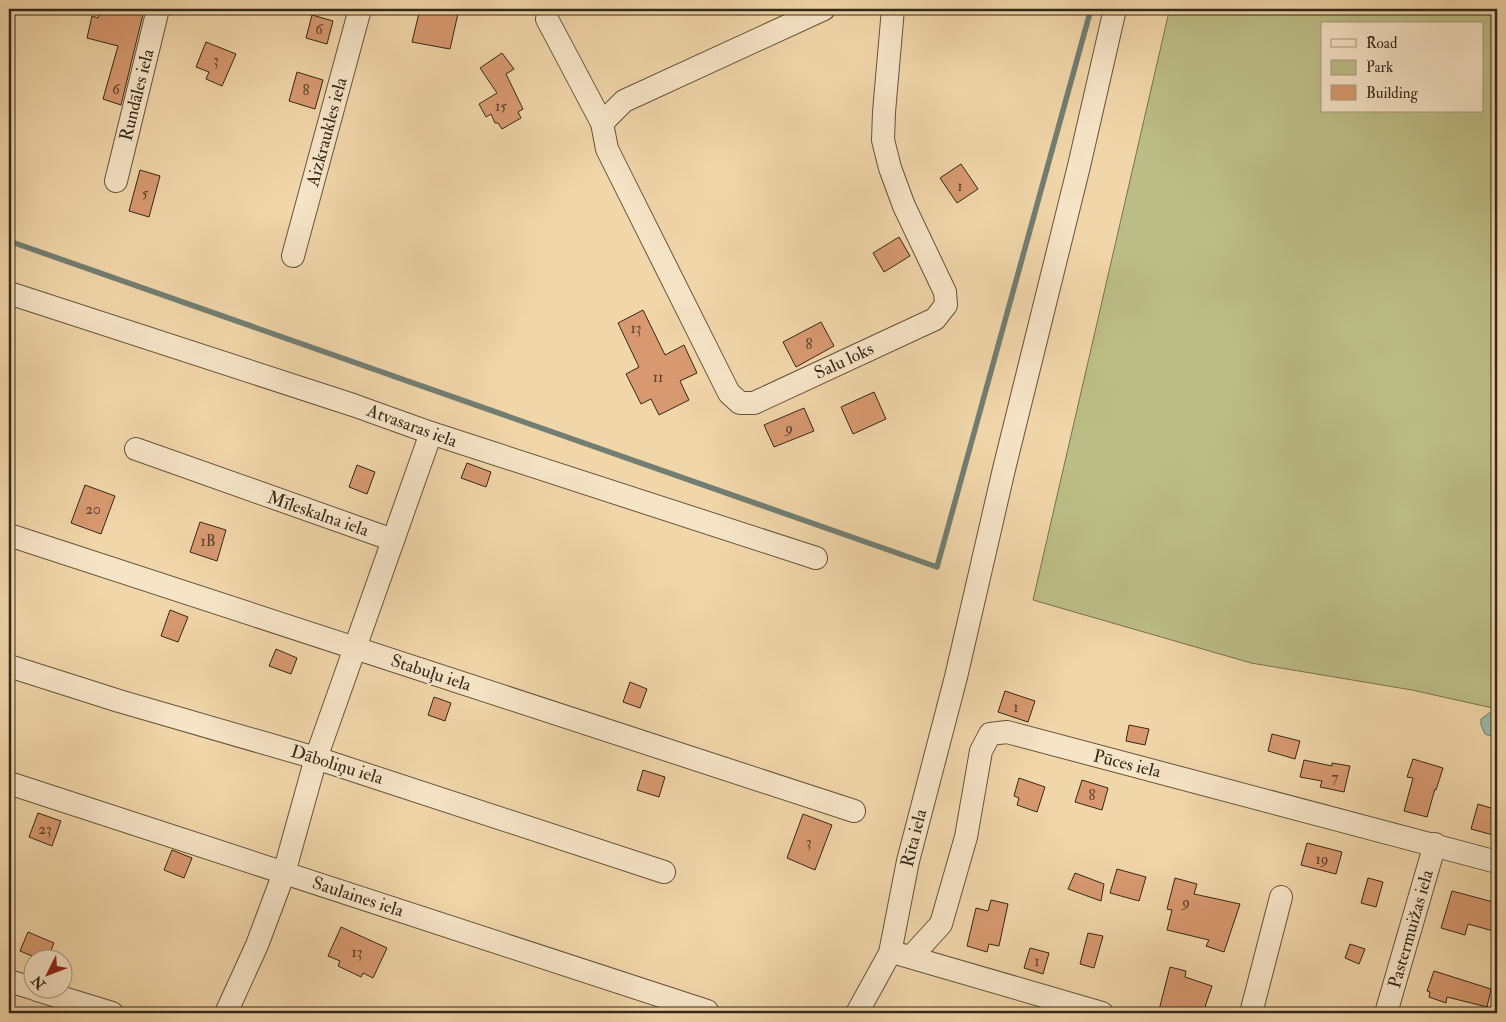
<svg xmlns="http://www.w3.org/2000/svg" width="1506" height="1022" font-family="'IM FELL Double Pica',serif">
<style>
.green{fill:#bcbd86;stroke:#78724f;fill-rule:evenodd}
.water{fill:#9cb8af;stroke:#727e73}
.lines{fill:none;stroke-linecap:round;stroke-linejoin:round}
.stream{stroke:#727e73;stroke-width:5.5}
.building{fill:#d89970;stroke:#342818}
.street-casing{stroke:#63543c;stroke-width:24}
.street{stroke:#f6e4c7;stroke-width:22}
.labels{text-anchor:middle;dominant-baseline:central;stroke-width:4;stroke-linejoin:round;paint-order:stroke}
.number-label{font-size:15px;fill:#5d442e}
.street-label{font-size:18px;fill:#342818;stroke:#f6e4c7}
</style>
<rect width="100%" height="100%" fill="#f1d6a9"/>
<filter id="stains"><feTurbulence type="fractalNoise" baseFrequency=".004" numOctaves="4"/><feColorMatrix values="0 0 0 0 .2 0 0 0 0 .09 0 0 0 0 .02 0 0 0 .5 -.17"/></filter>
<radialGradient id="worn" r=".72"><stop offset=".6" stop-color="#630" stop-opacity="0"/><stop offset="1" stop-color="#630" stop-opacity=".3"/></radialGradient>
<!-- green -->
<path class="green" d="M1172,9H1497V709L1412,690L1251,663L1033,600L1168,16ZM1322,24H1482V111H1322Z"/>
<!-- water -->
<path class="water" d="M1492,711C1499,714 1497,724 1497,731L1490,736L1485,734L1481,725V719Z"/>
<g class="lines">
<!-- stream -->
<polyline class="stream" points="9,241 937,567 1091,9"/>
</g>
<!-- building -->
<g class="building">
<polygon points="101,9 109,9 129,14 130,9 144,10 121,105 103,99 118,46 87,38 92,16 98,18"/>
<polygon points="420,9 459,9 450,49 412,42"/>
<polygon points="312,15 333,21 327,44 306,38"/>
<polygon points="206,42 236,54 222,86 206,79 209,72 196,67"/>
<polygon points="502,53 514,69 506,74 523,109 518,112 521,118 502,129 498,123 495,123 491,114 486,117 479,104 497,93 480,68"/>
<polygon points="297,72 323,80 315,109 289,101"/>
<polygon points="961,164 978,189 957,203 940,178"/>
<polygon points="140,170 160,176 149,217 129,211"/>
<polygon points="899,237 910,256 884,272 873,253"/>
<polygon points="643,310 665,355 684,345 697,373 680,381 689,400 659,415 651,399 641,404 626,374 639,367 618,323"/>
<polygon points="821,322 834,346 796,367 783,342"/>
<polygon points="874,392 886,419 853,434 841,407"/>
<polygon points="804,408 814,431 774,447 764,425"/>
<polygon points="467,463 491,472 486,487 461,478"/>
<polygon points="357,465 375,472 367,494 349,487"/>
<polygon points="85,485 115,496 101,534 71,523"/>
<polygon points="200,522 226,530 217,561 190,552"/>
<polygon points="170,610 188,617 178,642 161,636"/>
<polygon points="276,649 297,658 291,674 269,666"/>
<polygon points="630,682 647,689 640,708 623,702"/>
<polygon points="1005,691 1035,701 1028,722 998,712"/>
<polygon points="434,697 451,703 445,721 428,715"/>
<polygon points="1129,725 1149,729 1145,745 1126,741"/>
<polygon points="1272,734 1300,741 1295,759 1268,751"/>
<polygon points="1413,759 1443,768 1436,790 1435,789 1427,817 1404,811 1413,778 1407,777"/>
<polygon points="1304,760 1332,766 1332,763 1350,766 1344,792 1320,787 1322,781 1300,777"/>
<polygon points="643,770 665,777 659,797 637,790"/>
<polygon points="1019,778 1045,787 1037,812 1017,805 1019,798 1014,796"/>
<polygon points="1082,780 1108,788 1102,810 1075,802"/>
<polygon points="1478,804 1497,810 1497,821 1493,835 1471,829"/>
<polygon points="38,813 61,821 52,846 29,837"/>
<polygon points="803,814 832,825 815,870 787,858"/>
<polygon points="1307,843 1342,852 1336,874 1301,865"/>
<polygon points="172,850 192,858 184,878 164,870"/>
<polygon points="1117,869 1146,877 1139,901 1110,893"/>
<polygon points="1075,873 1104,884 1101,901 1068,889"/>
<polygon points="1175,878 1197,884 1194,894 1240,904 1224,952 1206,946 1209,940 1167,930 1172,910 1167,909"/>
<polygon points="1368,878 1383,882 1376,907 1361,903"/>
<polygon points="1452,891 1497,903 1497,932 1468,924 1465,935 1441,928"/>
<polygon points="991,900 1008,904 999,946 989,944 987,952 967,946 976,908 988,911"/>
<polygon points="341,927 387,948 373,978 363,973 361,977 338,966 340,961 328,956"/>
<polygon points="28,932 54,943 47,960 42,960 20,951"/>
<polygon points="1088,933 1103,936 1094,968 1080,964"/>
<polygon points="1350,944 1365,949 1359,964 1345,958"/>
<polygon points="1030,948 1049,953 1043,974 1024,968"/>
<polygon points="1170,967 1186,971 1185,977 1212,986 1203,1013 1172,1013 1159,1010"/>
<polygon points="1434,971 1491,989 1487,1007 1447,997 1446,1003 1429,997 1430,992 1427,991"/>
</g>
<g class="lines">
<!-- street casing -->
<g class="street-casing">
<g id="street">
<polyline points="547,19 602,123 607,149 729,393 740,403 754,403 935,319 946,305 945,292 904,206 890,168 883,140 884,112 893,9"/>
<polyline points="602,123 624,101 824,9"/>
<polyline points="116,181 158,9"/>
<polyline points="293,256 360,9"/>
<polyline points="9,293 353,405 431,433 816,558"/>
<polyline points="136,449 393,540"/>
<polyline points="9,535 854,811"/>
<polyline points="9,666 119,701 316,758 664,872"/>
<polyline points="9,783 707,1011"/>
<polyline points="899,954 1102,1013"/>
<polyline points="911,957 941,924 966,837 981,751 990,734 1007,732 1497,862"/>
<polyline points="9,981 32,988"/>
<polyline points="37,990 112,1013"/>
<polyline points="226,1013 257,945 284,873 316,758 431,433"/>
<polyline points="857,1013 890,953 908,861 956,677 1004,469 1079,166 1115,9"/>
<polyline points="1251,1013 1281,897"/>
<polyline points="1386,1013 1435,844"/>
</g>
</g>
<!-- street -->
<use href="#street" class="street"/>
</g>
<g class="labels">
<!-- number labels -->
<g class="number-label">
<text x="319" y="29">6</text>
<text x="216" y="60">3</text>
<text x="116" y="89">6</text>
<text x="306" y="90">8</text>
<text x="501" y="106">15</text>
<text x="960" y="186">1</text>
<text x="145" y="193">5</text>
<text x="636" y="328">13</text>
<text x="809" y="344">8</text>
<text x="658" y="377">11</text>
<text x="789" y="428">9</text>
<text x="93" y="509">20</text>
<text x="208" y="541">1B</text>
<text x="1016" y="707">1</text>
<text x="1335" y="777">7</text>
<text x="1092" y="795">8</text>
<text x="45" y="829">23</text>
<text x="809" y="842">3</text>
<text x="1322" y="859">19</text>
<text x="1186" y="902">9</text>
<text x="357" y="952">13</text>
<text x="1037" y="961">1</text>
</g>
<!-- street labels -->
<g class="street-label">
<text transform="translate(137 95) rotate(-76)">Rundāles iela</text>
<text transform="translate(327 132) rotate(-75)">Aizkraukles iela</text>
<text transform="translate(844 361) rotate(-25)">Salu loks</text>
<text transform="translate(412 426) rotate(20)">Atvasaras iela</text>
<text transform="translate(318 514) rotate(19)">Mīleskalna iela</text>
<text transform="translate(431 673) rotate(18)">Stabuļu iela</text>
<text transform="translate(1127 764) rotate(14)">Pūces iela</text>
<text transform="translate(337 765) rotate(17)">Dāboliņu iela</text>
<text transform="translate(914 838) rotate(-76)">Rīta iela</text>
<text transform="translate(358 897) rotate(18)">Saulaines iela</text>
<text transform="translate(1411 929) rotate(-74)">Pastermuižas iela</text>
</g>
</g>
<!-- margin -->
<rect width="1506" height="1022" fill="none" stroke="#f1d6a9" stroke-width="30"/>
<rect x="10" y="10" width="1486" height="1002" fill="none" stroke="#342818" stroke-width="2.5"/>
<rect x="15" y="15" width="1476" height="992" fill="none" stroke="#342818"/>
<!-- legend -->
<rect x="1321" y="22" width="162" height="90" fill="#f6e4c7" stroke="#a89981"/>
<rect x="1331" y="39" width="25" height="8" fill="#f6e4c7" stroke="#a89981"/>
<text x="1366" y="48" font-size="15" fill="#342818">Road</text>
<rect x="1331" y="60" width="25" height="15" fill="#bcbd86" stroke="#a89981"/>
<text x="1366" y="72" font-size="15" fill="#342818">Park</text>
<rect x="1331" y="85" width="25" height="15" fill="#d89970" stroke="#a89981"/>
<text x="1366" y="98" font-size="15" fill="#342818">Building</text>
<!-- north arrow -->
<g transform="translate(48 974) rotate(228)"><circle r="24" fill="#f6e4c7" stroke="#a89981"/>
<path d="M0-4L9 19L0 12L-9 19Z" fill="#8f2418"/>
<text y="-8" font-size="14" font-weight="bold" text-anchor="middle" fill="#342818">N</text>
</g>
<rect width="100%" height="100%" filter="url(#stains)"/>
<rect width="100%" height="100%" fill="url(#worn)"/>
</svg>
